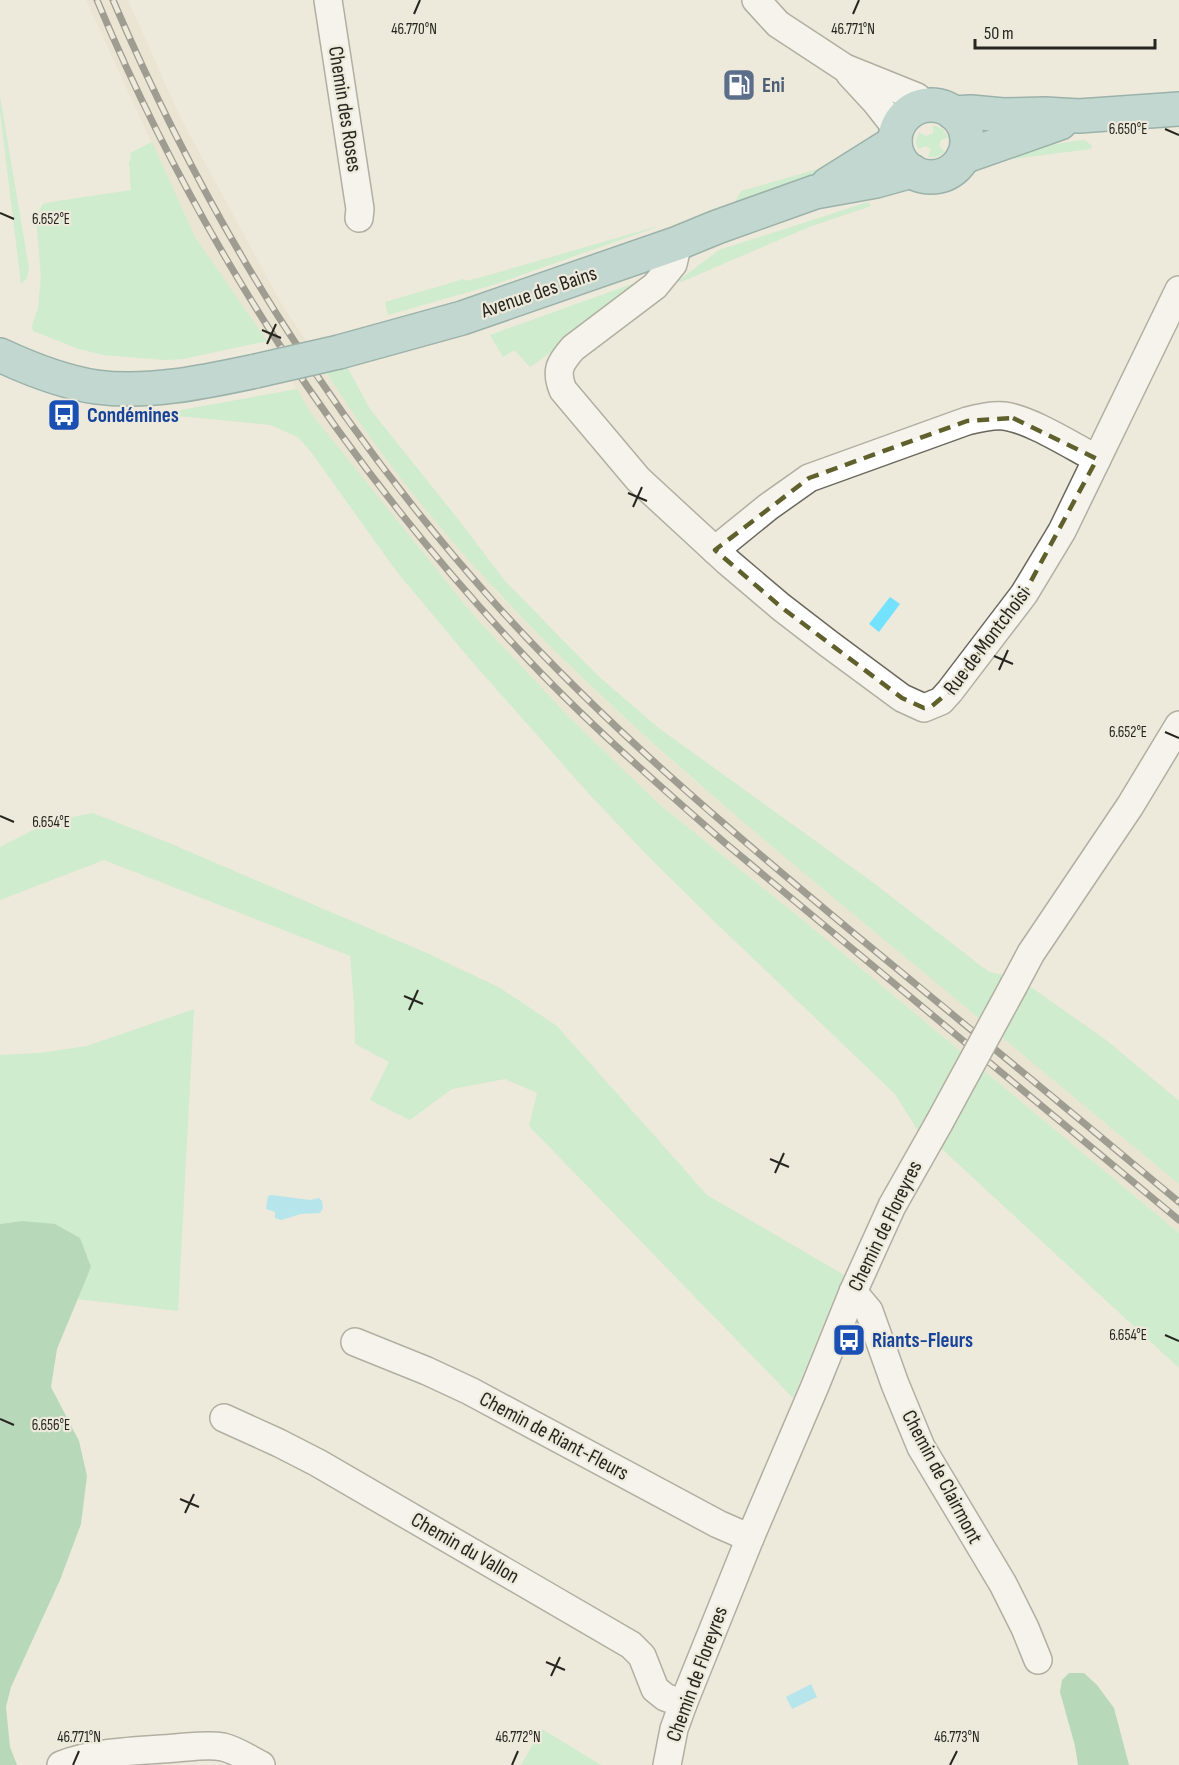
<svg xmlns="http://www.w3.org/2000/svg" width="1179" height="1765" font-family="'Sofia Sans Condensed',sans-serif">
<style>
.built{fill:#e6dfca}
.green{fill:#aaefbe}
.forest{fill:#77c691}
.water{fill:#73e2ff}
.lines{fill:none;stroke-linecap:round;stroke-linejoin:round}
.street-casing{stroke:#6b675b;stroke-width:30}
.primary-casing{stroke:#386f71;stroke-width:36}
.street{stroke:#fff;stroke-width:27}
.primary{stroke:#8dc1c4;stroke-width:33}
.rail-casing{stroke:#42403a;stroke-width:7}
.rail{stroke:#ede9db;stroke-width:4.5;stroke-dasharray:14;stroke-linecap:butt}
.street-bridge-casing{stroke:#6b675b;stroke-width:30;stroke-linecap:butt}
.primary-bridge-casing{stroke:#386f71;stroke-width:36;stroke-linecap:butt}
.street-bridge{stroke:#fff;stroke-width:27}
.primary-bridge{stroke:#8dc1c4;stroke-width:33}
.marked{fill:none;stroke:#60602d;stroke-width:4.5;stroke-dasharray:12 8;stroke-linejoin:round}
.ticks{fill:none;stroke:#262520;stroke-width:2}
.labels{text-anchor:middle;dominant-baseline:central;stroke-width:4.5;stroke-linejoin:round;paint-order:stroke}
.service-label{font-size:21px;font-weight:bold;fill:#4e5e75;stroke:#ede9db;text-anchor:start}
.street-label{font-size:21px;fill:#262520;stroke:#ede9db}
.transit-label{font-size:21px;font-weight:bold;fill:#164399;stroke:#ede9db;text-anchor:start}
.ticks-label{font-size:15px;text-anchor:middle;fill:#262520;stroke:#ede9db;stroke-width:4.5;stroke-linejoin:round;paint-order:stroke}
</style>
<rect width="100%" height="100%" fill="#ede9db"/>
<!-- built -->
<polygon class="built" points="86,0 128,0 180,117 281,303 317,357 498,594 596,692 689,776 1179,1184 1179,1233 805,922 659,804 572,720 474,616 310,412 282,365 195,237"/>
<!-- green -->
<g class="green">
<polygon points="0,97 29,268 27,278 21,284 0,111"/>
<path d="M933,125L943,129L948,137L941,140L939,146L945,152C940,156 935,158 928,157L931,149L926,146L918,149L916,142L919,132L926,136L933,133Z"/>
<path d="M1085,140L1092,146L1091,149L1013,159L1011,157C1035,147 1059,143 1085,140Z"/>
<polygon points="152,142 195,237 267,341 183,359 164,360 103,355 79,349 33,331 32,326 38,308 41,277 36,217 43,204 51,202 131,190 129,162 131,160 130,153"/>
<polygon points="818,169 819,174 736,205 735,202 741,191"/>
<polygon points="868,202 871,206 809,227 681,282 678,281 719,250"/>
<polygon points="655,227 657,227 490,286 388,315 385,302 464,279 466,281 482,277"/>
<polygon points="646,279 647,284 530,367 514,350 503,357 490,335"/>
<path d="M339,352L370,409L458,519L505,581L596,674L660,729L871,881L989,972L1018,978L1106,1040L1179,1101V1184C1066,1090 953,997 840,903C645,741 450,575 317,357Z"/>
<polygon points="297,389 310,412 474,616 572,720 659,804 805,922 1179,1233 1179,1368 942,1149 918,1131 895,1094 716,923 647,855 591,796 468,657 397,572 311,452 299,438 271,425 178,416 164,413"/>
<polygon points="93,813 169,843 429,954 500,988 557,1026 707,1195 844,1275 793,1398 529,1126 537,1093 505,1079 452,1089 410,1120 370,1100 389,1062 355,1044 354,1003 350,956 104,860 0,900 0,847 51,821"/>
<polygon points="194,1009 178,1311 77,1299 91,1267 22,1221 0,1224 0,1055 40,1053 87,1046"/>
<polygon points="542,1729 601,1765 521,1765"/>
</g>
<!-- forest -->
<g class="forest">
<polygon points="22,1221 55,1224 80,1238 91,1267 57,1349 51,1387 79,1441 87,1476 81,1524 60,1580 11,1687 6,1707 10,1747 17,1765 0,1765 0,1224"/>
<polygon points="1069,1673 1084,1673 1097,1685 1114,1708 1129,1765 1078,1765 1075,1746 1060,1692 1062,1680"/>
</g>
<!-- water -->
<g class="water">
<polygon points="890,597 900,604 879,632 869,624"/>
<polygon points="272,1195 310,1200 319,1198 322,1201 323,1208 320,1213 301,1214 281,1220 275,1218 275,1212 266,1209 268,1196"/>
<polygon points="811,1684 817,1697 792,1709 786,1697"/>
</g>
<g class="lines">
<!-- street casing -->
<g class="street-casing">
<g id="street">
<polyline points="328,0 360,209 359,218"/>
<polyline points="756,0 778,24 845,68 917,97 922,106"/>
<polyline points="850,74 875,101 897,129"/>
<path d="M678,243L673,264L655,286L573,348C560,363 555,370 563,390L638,479L728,562L781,607L829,644L902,698L924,708L941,701L950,691L1024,594L1062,531L1179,290"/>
<path d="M715,550L768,507L809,478L967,421C979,418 991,415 1004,416C1030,419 1072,446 1097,459"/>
<polyline points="1014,985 1031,953 1130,806 1179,725"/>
<polyline points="853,1292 869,1311 895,1384 921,1447 1003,1584 1025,1628 1038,1660"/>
<polyline points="355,1342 427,1371 470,1391 718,1524 750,1538"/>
<polyline points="224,1418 279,1443 318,1463 631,1645 642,1656 655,1689 665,1697 683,1704"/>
<path d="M61,1765C97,1751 138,1751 176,1748C191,1747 208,1744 223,1747C236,1750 249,1759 261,1765"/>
<polyline points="667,1765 674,1729 683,1704 750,1538 815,1386 853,1292 892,1206 939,1123"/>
</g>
</g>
<!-- primary casing -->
<g class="primary-casing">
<g id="primary">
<circle cx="931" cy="141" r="36"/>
<polyline points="953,113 971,112 1003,115 1045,114 1079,116 1179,109"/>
<polyline points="963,157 1060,123"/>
<polyline points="828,184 895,142"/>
<polyline points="339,352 462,318 678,243 717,227 815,192 876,181 912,171"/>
<path d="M0,355C30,369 63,382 96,387C149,394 204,382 256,371"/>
</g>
</g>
<!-- street -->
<use href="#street" class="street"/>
<!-- primary -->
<use href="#primary" class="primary"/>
<!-- rail casing -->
<g class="rail-casing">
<g id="rail">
<path d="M97,0C197,240 341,460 519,650C583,719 654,781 725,843L1179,1220"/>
<path d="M113,0C208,222 330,418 491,599C600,721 725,826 851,931C961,1021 1070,1111 1179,1202"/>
</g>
</g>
<!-- rail -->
<use href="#rail" class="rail"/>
<!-- street-bridge casing -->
<g class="street-bridge-casing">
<polyline id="street-bridge" points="939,1123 1014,985"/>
</g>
<!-- primary-bridge casing -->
<g class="primary-bridge-casing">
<polyline id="primary-bridge" points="256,371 339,352"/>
</g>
<!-- street-bridge -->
<use href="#street-bridge" class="street-bridge"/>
<!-- primary-bridge -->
<use href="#primary-bridge" class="primary-bridge"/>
</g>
<!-- marked area -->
<path d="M0 0H1179V1765H0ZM1013,418L1097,459L1024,594L950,691L932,706L924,708L902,698L781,607L715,550L809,478L967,421Z" fill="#ede9db" fill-opacity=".55" fill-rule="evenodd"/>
<path class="marked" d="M1013,418L1097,459L1024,594L950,691L932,706L924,708L902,698L781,607L715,550L809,478L967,421Z"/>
<!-- ticks -->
<path class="ticks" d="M414,14L420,0M853,14L859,0M1165,129L1179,135M0,213L14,219M262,330L281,338M267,344L276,324M628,493L647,501M633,507L642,487M994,656L1013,664M999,670L1008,650M1165,732L1179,738M0,816L14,822M404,996L423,1004M409,1010L418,990M770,1159L789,1167M775,1173L784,1153M1165,1335L1179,1341M0,1419L14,1425M180,1499L199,1507M185,1513L194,1494M546,1662L565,1670M551,1676L560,1657M73,1765L79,1751M512,1765L518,1751M950,1765L957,1751"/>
<!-- icons -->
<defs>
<g id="fuel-square" transform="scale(1.725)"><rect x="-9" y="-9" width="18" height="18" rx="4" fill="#5c6f8a" stroke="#ede9db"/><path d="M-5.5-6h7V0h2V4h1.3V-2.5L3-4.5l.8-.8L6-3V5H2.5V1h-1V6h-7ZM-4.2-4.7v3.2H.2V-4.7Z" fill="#fff"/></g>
<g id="bus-square" transform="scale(1.725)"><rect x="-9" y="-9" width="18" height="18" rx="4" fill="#1a4fb4" stroke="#ede9db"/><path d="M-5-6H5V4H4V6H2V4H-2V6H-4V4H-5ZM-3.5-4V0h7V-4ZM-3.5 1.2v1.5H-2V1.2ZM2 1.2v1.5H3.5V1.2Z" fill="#fff"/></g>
</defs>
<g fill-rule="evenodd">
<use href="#fuel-square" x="739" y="85"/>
<use href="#bus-square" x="64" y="415"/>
<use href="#bus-square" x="849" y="1340"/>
</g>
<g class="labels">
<!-- service labels -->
<g class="service-label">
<text x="762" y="85">Eni</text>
</g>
<!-- street labels -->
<g class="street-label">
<text transform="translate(345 109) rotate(81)">Chemin des Roses</text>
<text transform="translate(539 292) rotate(-19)">Avenue des Bains</text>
<text transform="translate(987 641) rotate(-53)">Rue de Montchoisi</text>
<text transform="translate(885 1226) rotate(-64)">Chemin de Floreyres</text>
<text transform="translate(554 1436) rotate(28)">Chemin de Riant-Fleurs</text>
<text transform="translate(942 1477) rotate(62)">Chemin de Clairmont</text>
<text transform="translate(465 1548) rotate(30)">Chemin du Vallon</text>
<text transform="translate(697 1674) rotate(-70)">Chemin de Floreyres</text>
</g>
<!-- transit labels -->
<g class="transit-label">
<text x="87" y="415">Condémines</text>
<text x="872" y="1340">Riants-Fleurs</text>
</g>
</g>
<g class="ticks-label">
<text x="414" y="34">46.770°N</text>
<text x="853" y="34">46.771°N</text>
<text x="1128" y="134">6.650°E</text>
<text x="51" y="224">6.652°E</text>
<text x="1128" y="737">6.652°E</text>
<text x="51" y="827">6.654°E</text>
<text x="1128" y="1340">6.654°E</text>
<text x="51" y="1430">6.656°E</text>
<text x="79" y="1742">46.771°N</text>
<text x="518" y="1742">46.772°N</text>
<text x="957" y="1742">46.773°N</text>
</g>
<!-- scale -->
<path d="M975 39v9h180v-9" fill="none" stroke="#262520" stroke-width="3"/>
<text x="984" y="39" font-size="18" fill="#262520" stroke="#ede9db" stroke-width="4.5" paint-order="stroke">50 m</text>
</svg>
